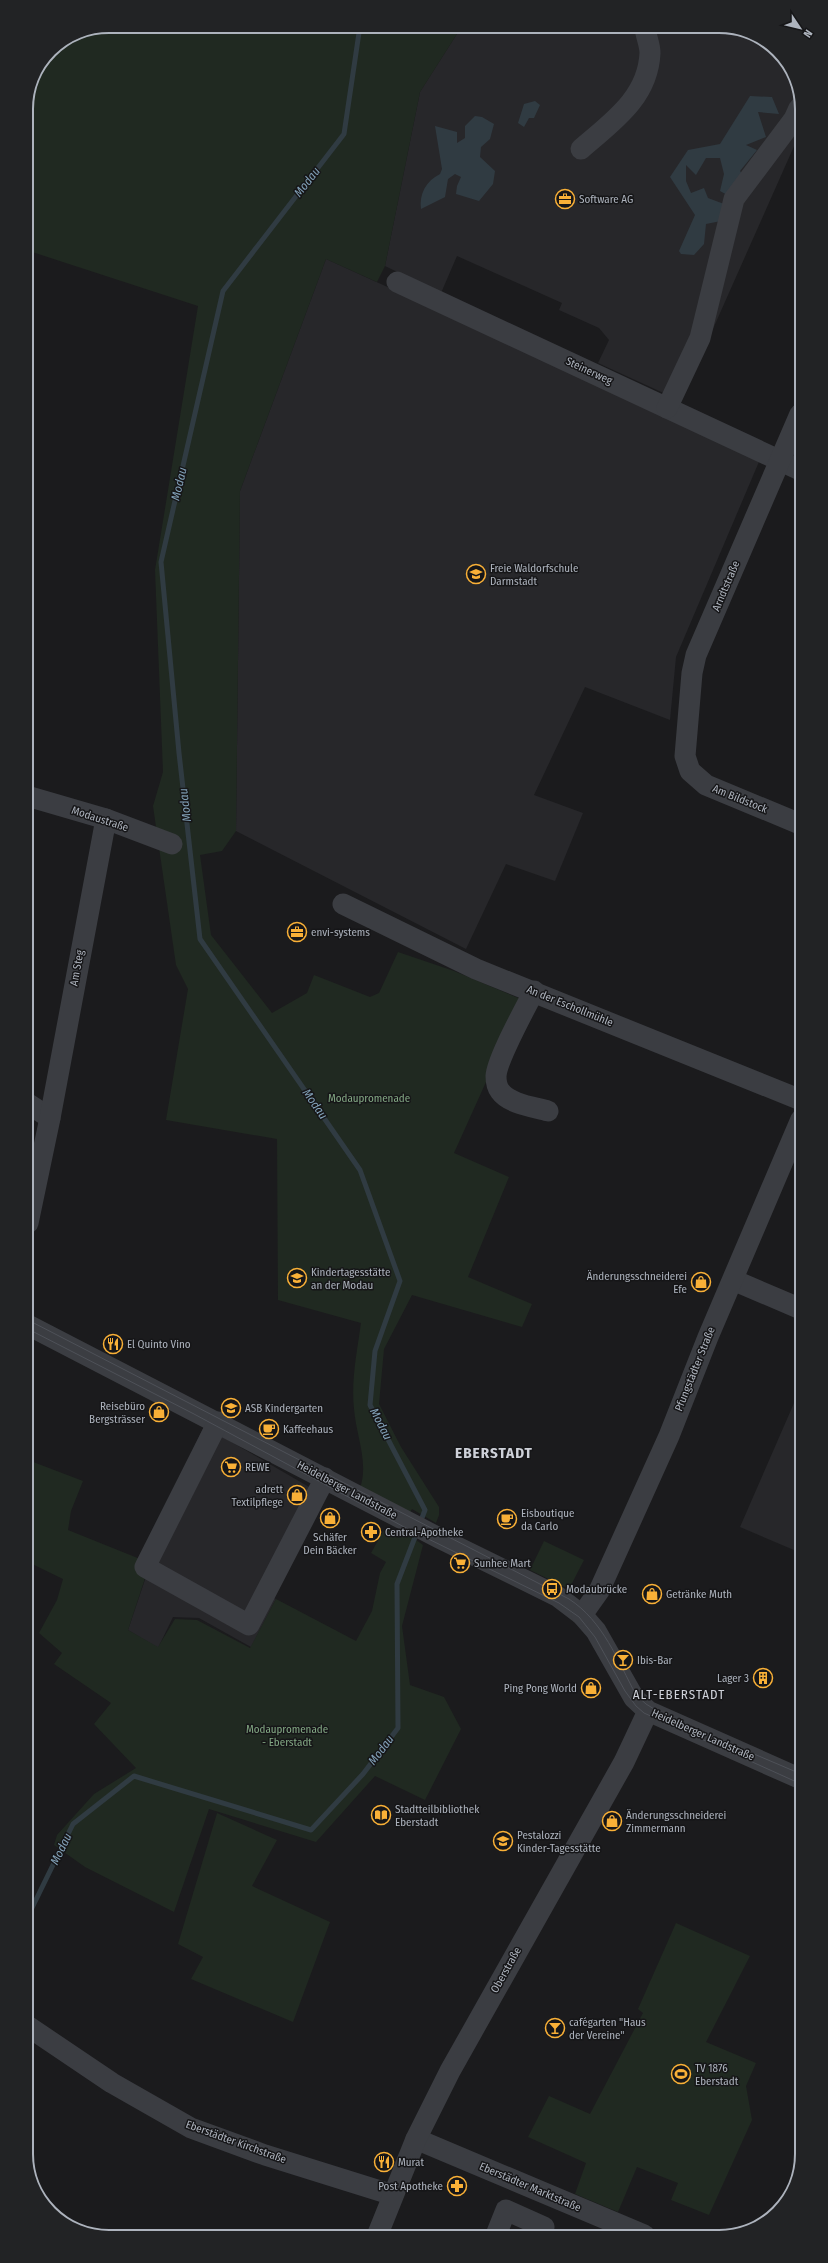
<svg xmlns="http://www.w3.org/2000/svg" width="828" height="2263" font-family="'Fira Sans Condensed',sans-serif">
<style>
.built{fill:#27272a}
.green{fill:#202921}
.water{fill:#303b42}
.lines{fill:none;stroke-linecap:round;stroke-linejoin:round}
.stream{stroke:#303b42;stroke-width:5}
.minor{stroke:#3b3d42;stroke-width:21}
.tram{stroke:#4e5158;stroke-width:1}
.labels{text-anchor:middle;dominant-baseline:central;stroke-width:3;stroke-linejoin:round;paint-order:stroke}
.poi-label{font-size:11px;fill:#adb3bd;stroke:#161618;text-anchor:start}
.street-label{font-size:11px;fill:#adb3bd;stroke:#161618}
.park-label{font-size:11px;fill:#83a884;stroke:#161618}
.water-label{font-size:12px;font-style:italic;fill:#83a2b9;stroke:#161618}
.quarter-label{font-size:13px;letter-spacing:1px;fill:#ced1d9;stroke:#161618}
.district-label{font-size:15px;font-weight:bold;letter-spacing:1px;fill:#ced1d9;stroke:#161618}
.rim{fill:none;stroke:#adb3bd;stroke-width:2}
</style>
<rect width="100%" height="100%" fill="#1b1b1d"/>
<!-- built -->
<g class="built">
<polygon points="462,26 724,26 773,46 799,87 799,135 681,401 598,363 609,340 599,328 559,310 562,303 457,256 441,293 385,266 420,92"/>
<polygon points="326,259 761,457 676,657 670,720 585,687 534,795 583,813 555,881 506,864 466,949 236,831 240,491"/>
<polygon points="801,1387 801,1553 740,1527"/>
<polygon points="204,1426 323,1495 269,1596 276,1599 251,1647 199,1618 173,1617 158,1648 128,1630 178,1482"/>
</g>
<!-- green -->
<g class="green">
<path d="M109,26H462L420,92L385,266L377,282L326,259L240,491L236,831L222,851L200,855L211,935L272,1013L307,993L314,975L370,997L379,993L398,952L454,971L523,1000L454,1153L509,1177L468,1277L532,1304L522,1327L412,1295L384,1349L379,1404L401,1447L439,1507V1515L436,1523L412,1509L409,1514L360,1488C369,1463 356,1435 354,1409C351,1380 357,1352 361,1323L278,1300L277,1139L166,1120L188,989L176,965L153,806L163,772L155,570L198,306L26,250V104L32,77L51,50L78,32Z"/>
<polygon points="28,1460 83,1481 71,1511 68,1530 150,1563 128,1630 158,1647 175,1619 197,1620 250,1648 276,1599 356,1641 372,1611 380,1573 386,1562 371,1553 384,1530 408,1534 423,1545 402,1626 410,1685 444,1697 461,1729 425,1800 375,1776 316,1842 209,1809 174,1912 85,1867 54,1845 57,1835 94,1794 136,1768 94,1724 111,1703 54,1664 62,1653 39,1633 57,1600 63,1579 28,1562"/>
<polygon points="544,1541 584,1560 569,1589 530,1570"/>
<polygon points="217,1813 277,1840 252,1886 330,1922 293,2022 191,1979 203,1957 178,1944"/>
<polygon points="676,1923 750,1956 706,2042 756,2063 746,2086 752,2120 709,2215 671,2200 678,2183 637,2167 618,2212 575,2194 586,2163 528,2137 549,2096 590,2114 643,2013 638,2009"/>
</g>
<!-- water -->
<g class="water">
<polygon points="750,96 772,97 779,114 758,112 766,137 746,145 757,150 740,171 746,180 729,196 720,191 724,174 720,158 706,158 696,175 686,165 686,181 691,193 704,188 708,198 724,204 721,221 706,224 704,244 694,255 681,254 679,251 695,215 670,177 688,150 720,144"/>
<polygon points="535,101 540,105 534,118 529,118 524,127 518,123 524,104"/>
<path d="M475,116L482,117L494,124L490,139L481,147L480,157L495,171L493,184L479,201L456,194L457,186L461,177L455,174L448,179L445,197L421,209C419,194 426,181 440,174L442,169L435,126L457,132V143L465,138V126Z"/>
</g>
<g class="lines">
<!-- stream -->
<g class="stream">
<polyline points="360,26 344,134 223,291 161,562 179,753 200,939 360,1170 400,1281 375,1351 370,1405 425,1510 420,1523"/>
<polyline points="29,1914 73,1824 134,1776 311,1830 363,1774 398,1728 397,1584 417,1532"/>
</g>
<!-- minor -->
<g class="minor">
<path d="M581,149C612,122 648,98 650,53C650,43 645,35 645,26"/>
<polyline points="397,282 800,470"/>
<polyline points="667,408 700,338 734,199 794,119 799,108"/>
<polyline points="800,414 696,655 692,673 685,756 690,771 706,785 800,824"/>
<polyline points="27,796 106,819 172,844"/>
<polyline points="343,904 476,969 801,1100"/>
<path d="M534,991C525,1009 497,1059 496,1076C496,1081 497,1087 500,1091C509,1104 534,1107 548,1111"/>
<polyline points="27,1103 50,1118"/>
<polyline points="28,1223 50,1118 106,819"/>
<polyline points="733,1280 801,1309"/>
<polyline points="28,1325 439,1538 557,1596 582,1615 596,1631 634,1698 648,1711 801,1779"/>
<polyline points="218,1422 145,1567 249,1625 325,1478"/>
<polyline points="582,1615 599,1591 669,1436 708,1337 801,1119"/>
<polyline points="29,2027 112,2083 191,2128 265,2155 393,2195"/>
<polyline points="416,2139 644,2235"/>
<polyline points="496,2235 506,2210 544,2227 540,2235"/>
<polyline points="377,2236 416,2139 450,2071 624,1762 648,1711"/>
</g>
<!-- tram -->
<g class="tram">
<path d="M28,1320L569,1599C603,1621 618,1661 636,1695L646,1704L667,1717L801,1774"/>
<polyline points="28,1329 194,1414 406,1528 559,1603 579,1617 595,1637 625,1691 636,1706 644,1713 801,1784"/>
</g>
</g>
<!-- icons -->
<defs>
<g id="office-ring" transform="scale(1)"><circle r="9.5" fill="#161618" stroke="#f9b037" stroke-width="1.5"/><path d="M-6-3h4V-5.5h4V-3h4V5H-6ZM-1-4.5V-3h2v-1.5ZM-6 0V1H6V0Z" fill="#f9b037"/></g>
<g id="school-ring" transform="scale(1)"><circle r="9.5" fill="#161618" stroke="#f9b037" stroke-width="1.5"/><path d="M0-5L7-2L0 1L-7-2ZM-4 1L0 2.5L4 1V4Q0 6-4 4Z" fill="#f9b037"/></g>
<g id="shop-ring" transform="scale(1)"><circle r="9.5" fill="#161618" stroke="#f9b037" stroke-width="1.5"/><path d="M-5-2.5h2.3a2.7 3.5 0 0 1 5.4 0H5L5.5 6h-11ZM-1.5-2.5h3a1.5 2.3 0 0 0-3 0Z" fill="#f9b037"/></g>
<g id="restaurant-ring" transform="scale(1)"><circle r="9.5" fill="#161618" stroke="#f9b037" stroke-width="1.5"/><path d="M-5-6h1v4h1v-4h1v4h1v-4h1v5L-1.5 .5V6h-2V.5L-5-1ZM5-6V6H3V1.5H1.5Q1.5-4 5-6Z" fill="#f9b037"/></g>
<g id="cafe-ring" transform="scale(1)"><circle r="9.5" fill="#161618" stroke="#f9b037" stroke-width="1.5"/><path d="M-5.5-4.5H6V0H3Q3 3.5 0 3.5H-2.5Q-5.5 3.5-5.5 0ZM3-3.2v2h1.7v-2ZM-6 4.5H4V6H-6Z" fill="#f9b037"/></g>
<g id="supermarket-ring" transform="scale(1)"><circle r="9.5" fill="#161618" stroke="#f9b037" stroke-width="1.5"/><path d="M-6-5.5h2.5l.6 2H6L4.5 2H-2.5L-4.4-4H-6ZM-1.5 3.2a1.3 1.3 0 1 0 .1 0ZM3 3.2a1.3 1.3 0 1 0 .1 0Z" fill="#f9b037"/></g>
<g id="pharmacy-ring" transform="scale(1)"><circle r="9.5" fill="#161618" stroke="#f9b037" stroke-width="1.5"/><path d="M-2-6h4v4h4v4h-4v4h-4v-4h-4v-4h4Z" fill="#f9b037"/></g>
<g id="bus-ring" transform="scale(1)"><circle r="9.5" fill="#161618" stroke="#f9b037" stroke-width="1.5"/><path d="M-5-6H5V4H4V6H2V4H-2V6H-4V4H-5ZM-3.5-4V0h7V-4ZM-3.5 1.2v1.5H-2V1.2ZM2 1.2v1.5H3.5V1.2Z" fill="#f9b037"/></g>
<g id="bar-ring" transform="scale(1)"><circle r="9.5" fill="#161618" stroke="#f9b037" stroke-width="1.5"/><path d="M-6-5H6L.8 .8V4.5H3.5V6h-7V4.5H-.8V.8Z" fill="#f9b037"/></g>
<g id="building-ring" transform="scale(1)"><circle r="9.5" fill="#161618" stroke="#f9b037" stroke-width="1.5"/><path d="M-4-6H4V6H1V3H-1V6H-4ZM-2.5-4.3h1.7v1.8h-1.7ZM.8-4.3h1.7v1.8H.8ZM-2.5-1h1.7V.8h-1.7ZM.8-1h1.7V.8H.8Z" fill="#f9b037"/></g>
<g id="library-ring" transform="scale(1)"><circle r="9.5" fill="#161618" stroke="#f9b037" stroke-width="1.5"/><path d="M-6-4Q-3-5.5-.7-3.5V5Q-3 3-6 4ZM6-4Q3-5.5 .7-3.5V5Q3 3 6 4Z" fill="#f9b037"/></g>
<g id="stadium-ring" transform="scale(1)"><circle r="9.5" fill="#161618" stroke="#f9b037" stroke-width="1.5"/><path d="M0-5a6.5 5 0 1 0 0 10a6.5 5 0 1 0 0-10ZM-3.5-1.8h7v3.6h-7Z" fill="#f9b037"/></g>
</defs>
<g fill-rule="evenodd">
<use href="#office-ring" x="565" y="199"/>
<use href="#school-ring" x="476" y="574"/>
<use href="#office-ring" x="297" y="932"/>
<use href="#school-ring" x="297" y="1278"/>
<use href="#shop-ring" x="701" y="1282"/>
<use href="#restaurant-ring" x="113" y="1344"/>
<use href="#school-ring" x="231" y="1408"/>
<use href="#shop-ring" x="159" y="1412"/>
<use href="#cafe-ring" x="269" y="1429"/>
<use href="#supermarket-ring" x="231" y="1467"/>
<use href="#shop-ring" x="297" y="1495"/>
<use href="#shop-ring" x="330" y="1518"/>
<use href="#cafe-ring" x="507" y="1519"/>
<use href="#pharmacy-ring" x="371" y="1532"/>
<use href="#supermarket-ring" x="460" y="1563"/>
<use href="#bus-ring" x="552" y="1589"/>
<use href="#shop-ring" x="652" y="1594"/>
<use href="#bar-ring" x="623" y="1660"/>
<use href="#building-ring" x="763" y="1678"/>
<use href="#shop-ring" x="591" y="1688"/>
<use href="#library-ring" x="381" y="1815"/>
<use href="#shop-ring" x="612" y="1821"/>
<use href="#school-ring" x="503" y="1841"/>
<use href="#bar-ring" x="555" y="2028"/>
<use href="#stadium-ring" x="681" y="2074"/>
<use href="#restaurant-ring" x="384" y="2162"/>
<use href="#pharmacy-ring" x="457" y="2186"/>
</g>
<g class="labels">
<!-- poi labels -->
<g class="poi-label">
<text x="579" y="199">Software AG</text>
<text x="490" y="568">Freie Waldorfschule<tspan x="490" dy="13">Darmstadt</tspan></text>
<text x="311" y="932">envi-systems</text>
<text x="311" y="1272">Kindertagesstätte<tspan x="311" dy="13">an der Modau</tspan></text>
<text x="687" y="1276" text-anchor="end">Änderungsschneiderei<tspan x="687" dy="13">Efe</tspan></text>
<text x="127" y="1344">El Quinto Vino</text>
<text x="145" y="1406" text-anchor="end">Reisebüro<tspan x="145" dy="13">Bergsträsser</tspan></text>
<text x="245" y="1408">ASB Kindergarten</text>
<text x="283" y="1429">Kaffeehaus</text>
<text x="245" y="1467">REWE</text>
<text x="283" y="1489" text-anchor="end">adrett<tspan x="283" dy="13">Textilpflege</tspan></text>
<text x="521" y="1513">Eisboutique<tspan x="521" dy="13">da Carlo</tspan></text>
<text x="385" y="1532">Central-Apotheke</text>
<text x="330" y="1537" text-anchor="middle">Schäfer<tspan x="330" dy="13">Dein Bäcker</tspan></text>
<text x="474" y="1563">Sunhee Mart</text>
<text x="566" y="1589">Modaubrücke</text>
<text x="666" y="1594">Getränke Muth</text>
<text x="637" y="1660">Ibis-Bar</text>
<text x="749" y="1678" text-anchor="end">Lager 3</text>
<text x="577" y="1688" text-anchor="end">Ping Pong World</text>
<text x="395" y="1809">Stadtteilbibliothek<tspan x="395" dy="13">Eberstadt</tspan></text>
<text x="626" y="1815">Änderungsschneiderei<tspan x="626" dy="13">Zimmermann</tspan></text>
<text x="517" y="1835">Pestalozzi<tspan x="517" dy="13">Kinder-Tagesstätte</tspan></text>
<text x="569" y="2022">cafégarten "Haus<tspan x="569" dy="13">der Vereine"</tspan></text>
<text x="695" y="2068">TV 1876<tspan x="695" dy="13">Eberstadt</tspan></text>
<text x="398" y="2162">Murat</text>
<text x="443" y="2186" text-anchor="end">Post Apotheke</text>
</g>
<!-- street labels -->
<g class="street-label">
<text transform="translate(589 371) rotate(25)">Steinerweg</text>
<text transform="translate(726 586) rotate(-67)">Arndtstraße</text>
<text transform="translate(740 799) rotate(22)">Am Bildstock</text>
<text transform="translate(100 819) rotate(18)">Modaustraße</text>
<text transform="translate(77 968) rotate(-80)">Am Steg</text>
<text transform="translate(570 1006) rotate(22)">An der Eschollmühle</text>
<text transform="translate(695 1369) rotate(-68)">Pfungstädter Straße</text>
<text transform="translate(347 1490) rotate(28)">Heidelberger Landstraße</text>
<text transform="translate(703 1735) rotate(24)">Heidelberger Landstraße</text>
<text transform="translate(506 1970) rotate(-61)">Oberstraße</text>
<text transform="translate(236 2142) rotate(20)">Eberstädter Kirchstraße</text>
<text transform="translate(530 2187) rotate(23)">Eberstädter Marktstraße</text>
</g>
<!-- park labels -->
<g class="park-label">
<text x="369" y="1098">Modaupromenade</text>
<text x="287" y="1729">Modaupromenade<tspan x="287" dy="13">- Eberstadt</tspan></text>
</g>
<!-- water labels -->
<g class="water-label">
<text transform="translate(307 182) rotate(-52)">Modau</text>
<text transform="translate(179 484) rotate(-77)">Modau</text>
<text transform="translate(185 805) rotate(-97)">Modau</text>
<text transform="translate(315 1104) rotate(55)">Modau</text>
<text transform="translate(381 1424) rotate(63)">Modau</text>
<text transform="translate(381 1750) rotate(-53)">Modau</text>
<text transform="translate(61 1849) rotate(-64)">Modau</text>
</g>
<!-- quarter labels -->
<g class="quarter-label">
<text x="679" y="1694">ALT-EBERSTADT</text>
</g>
<!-- district labels -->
<g class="district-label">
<text x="494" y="1453">EBERSTADT</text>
</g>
</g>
<!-- crop -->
<path d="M0 0H828V2263H0ZM109 33H719A76 76 0 0 1 795 109V2154A76 76 0 0 1 719 2230H109A76 76 0 0 1 33 2154V109A76 76 0 0 1 109 33Z" fill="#222325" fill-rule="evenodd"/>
<path class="rim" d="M109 33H719A76 76 0 0 1 795 109V2154A76 76 0 0 1 719 2230H109A76 76 0 0 1 33 2154V109A76 76 0 0 1 109 33Z"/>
<!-- north arrow -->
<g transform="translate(800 28) rotate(125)" stroke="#161618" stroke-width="3" paint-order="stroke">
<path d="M0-3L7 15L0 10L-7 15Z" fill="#adb3bd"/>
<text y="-6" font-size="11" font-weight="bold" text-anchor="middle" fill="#adb3bd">N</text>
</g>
</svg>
